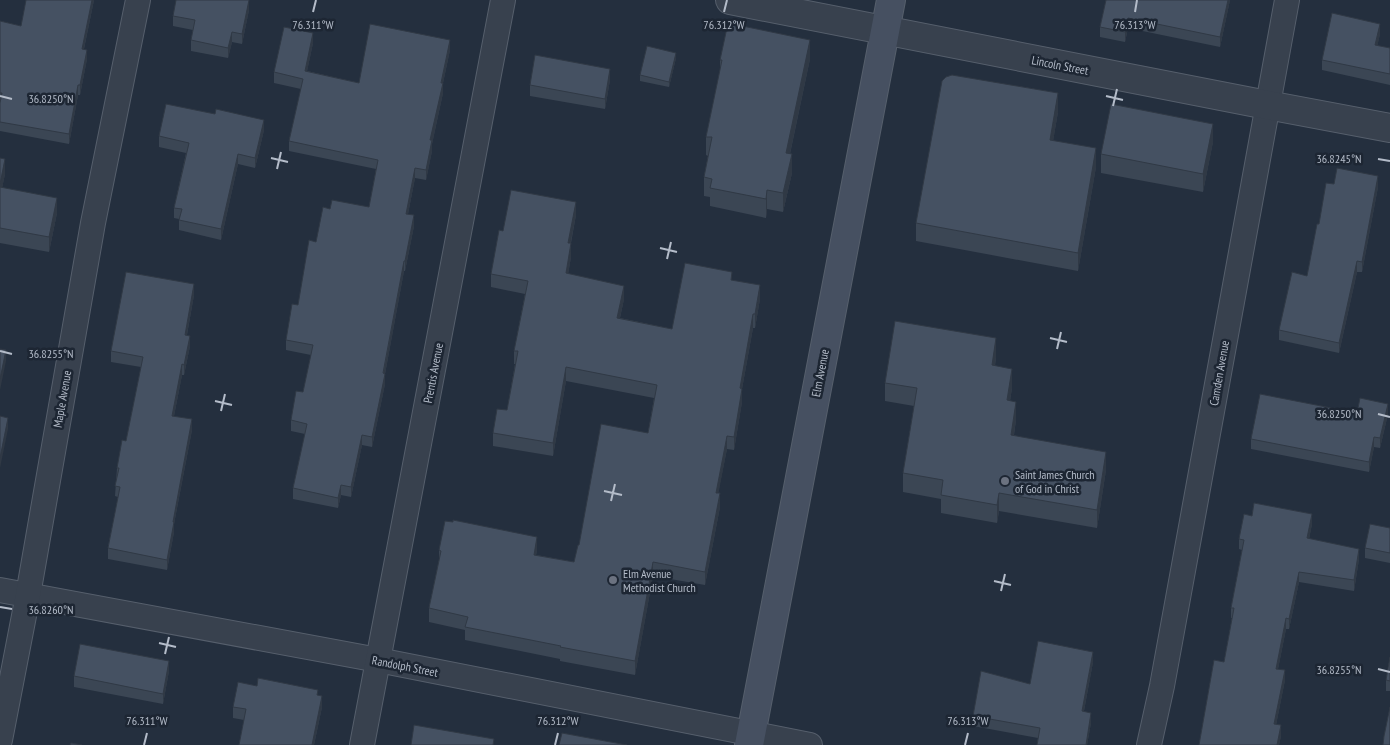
<svg xmlns="http://www.w3.org/2000/svg" width="1390" height="745" font-family="'PT Sans Narrow',sans-serif">
<style>
.lines{fill:none;stroke-linecap:round;stroke-linejoin:round}
.minor-casing{stroke:#565f6c;stroke-width:26}
.tertiary-casing{stroke:#565f6c;stroke-width:30}
.secondary-casing{stroke:#565f6c;stroke-width:30}
.minor{stroke:#38414e;stroke-width:24}
.tertiary{stroke:#38414e;stroke-width:28}
.secondary{stroke:#465061;stroke-width:28}
.wall{fill:#3b4654}
.shaded-wall{fill:#303945}
.building{fill:#455162;stroke:#303945}
.ticks{fill:none;stroke:#b4bcc9;stroke-width:2}
.worship-dot{fill:#6b7280;stroke:#1d2633;stroke-width:2}
.labels{text-anchor:middle;dominant-baseline:central;stroke-width:5;stroke-linejoin:round;paint-order:stroke}
.street-label{font-size:12px;fill:#b4bcc9;stroke:#1d2633}
.poi-label{font-size:12px;fill:#b4bcc9;stroke:#1d2633;text-anchor:start}
.ticks-label{font-size:12px;text-anchor:middle;fill:#b4bcc9;stroke:#1d2633;stroke-width:5;stroke-linejoin:round;paint-order:stroke}
</style>
<rect width="100%" height="100%" fill="#242f3e"/>
<g class="lines">
<!-- minor casing -->
<g class="minor-casing">
<g id="minor">
<polyline points="0,590 378,660 810,745"/>
<polyline points="0,740 28,595 93,223 138,0"/>
<polyline points="362,745 503,0"/>
<polyline points="1149,745 1162,686 1287,0"/>
</g>
</g>
<!-- tertiary casing -->
<g class="tertiary-casing">
<polyline id="tertiary" points="730,0 1267,105 1390,128"/>
</g>
<!-- secondary casing -->
<g class="secondary-casing">
<polyline id="secondary" points="749,745 891,0"/>
</g>
<!-- minor -->
<use href="#minor" class="minor"/>
<!-- tertiary -->
<use href="#tertiary" class="tertiary"/>
<!-- secondary -->
<use href="#secondary" class="secondary"/>
</g>
<!-- wall -->
<g class="wall">
<polygon points="94,0 84,49 87,59 80,95 78,95 69,144 0,131 0,21 21,26"/>
<polygon points="1106,0 1230,0 1220,47 1128,28 1125,42 1100,37 1100,27"/>
<polygon points="249,10 242,44 232,42 228,58 191,51 191,40 193,30 173,26 173,16"/>
<polygon points="1380,34 1377,46 1390,48 1390,85 1322,70 1322,60"/>
<polygon points="313,43 307,71 359,83 450,50 443,83 443,93 432,144 432,151 426,180 415,178 408,214 414,226 405,271 404,271 385,374 385,384 372,447 362,445 351,497 341,495 338,508 293,499 293,488 305,434 291,431 291,420 303,392 311,355 286,350 286,340 298,305 316,242 330,209 369,207 376,169 289,151 289,141 301,89 274,83 274,72"/>
<polygon points="676,58 669,87 640,81 640,75"/>
<polygon points="810,59 790,154 792,173 783,212 767,209 766,218 710,206 710,197 704,196 704,177 708,156 706,155 706,137 720,71 720,60"/>
<polygon points="610,80 605,109 530,96 530,85"/>
<polygon points="1058,112 1053,141 1096,167 1078,271 916,241 916,223"/>
<polygon points="264,130 255,168 238,164 221,240 179,230 179,219 174,218 174,208 186,153 159,147 159,136"/>
<polygon points="1213,142 1203,192 1101,173 1101,154"/>
<polygon points="0,158 5,174 2,188 57,213 49,252 0,243"/>
<polygon points="1334,184 1378,187 1362,272 1357,272 1339,353 1279,340 1279,330 1307,276 1319,224"/>
<polygon points="576,215 571,243 571,257 568,274 624,299 620,318 672,329 732,280 760,299 755,328 753,328 742,389 742,402 734,450 727,449 718,493 720,507 705,585 653,576 635,675 560,661 560,659 465,640 465,630 429,622 429,608 439,560 439,550 537,550 536,555 574,562 579,545 648,433 654,398 566,381 553,456 493,446 493,433 507,410 515,364 514,364 514,351 525,294 491,287 491,274 503,231"/>
<polygon points="194,295 187,335 190,346 184,375 182,375 174,416 192,430 174,524 174,532 167,570 108,559 108,548 118,497 115,496 117,468 126,441 141,367 111,362 111,351"/>
<polygon points="996,357 995,366 1012,388 1010,401 1016,420 1014,435 1106,470 1097,528 999,511 997,523 941,513 941,499 903,492 903,473 914,406 885,401 885,383"/>
<polygon points="1357,413 1388,414 1380,448 1374,447 1369,472 1251,449 1251,439"/>
<polygon points="1254,503 1312,514 1312,524 1309,539 1359,549 1359,559 1354,591 1299,582 1289,629 1286,629 1278,669 1285,670 1285,680 1276,725 1281,725 1281,736 1279,745 1199,745 1214,660 1224,662 1232,618 1231,618 1231,608 1242,550 1239,549 1239,539 1244,514 1252,516"/>
<polygon points="1390,528 1390,563 1365,558 1365,548"/>
<polygon points="1390,657 1390,691 1386,691 1386,680"/>
<polygon points="1093,662 1084,711 1091,723 1087,745 1037,745 1038,738 973,726 973,716 1030,684"/>
<polygon points="169,671 163,704 74,687 74,676"/>
<polygon points="257,686 318,695 322,707 314,745 239,745 244,720 233,718 233,707"/>
</g>
<!-- shaded-wall -->
<g class="shaded-wall">
<polygon points="92,0 94,0 82,58 82,49"/>
<polygon points="249,0 249,10 242,44 242,34"/>
<polygon points="1228,0 1230,0 1220,47 1220,37"/>
<polygon points="1128,18 1128,28 1125,42 1125,32"/>
<polygon points="1380,24 1380,34 1375,56 1375,45"/>
<polygon points="232,32 232,42 228,58 228,48"/>
<polygon points="313,33 313,43 305,81 305,71"/>
<polygon points="450,40 450,50 443,83 443,93 432,144 432,151 426,180 426,170 430,140"/>
<polygon points="810,40 810,59 786,172 786,153"/>
<polygon points="87,50 87,59 80,95 80,85"/>
<polygon points="676,53 676,58 669,87 669,82"/>
<polygon points="610,69 610,80 605,109 605,99"/>
<polygon points="78,85 78,95 69,144 69,134"/>
<polygon points="1058,93 1058,112 1050,159 1050,140"/>
<polygon points="264,120 264,130 255,168 255,158"/>
<polygon points="1213,124 1213,142 1203,192 1203,174"/>
<polygon points="1096,148 1096,167 1078,271 1078,253"/>
<polygon points="238,154 238,164 221,240 221,229"/>
<polygon points="792,154 792,173 783,212 783,193"/>
<polygon points="5,159 5,174 0,198 0,184"/>
<polygon points="415,168 415,178 406,224 406,214"/>
<polygon points="1378,176 1378,187 1362,272 1362,262"/>
<polygon points="767,190 767,209 766,218 766,199"/>
<polygon points="57,198 57,213 49,252 49,237"/>
<polygon points="576,202 576,215 568,256 568,243"/>
<polygon points="414,215 414,226 405,271 405,261"/>
<polygon points="571,243 571,257 566,287 566,273"/>
<polygon points="404,261 404,271 385,374 385,384 372,447 372,437"/>
<polygon points="1357,261 1357,272 1339,353 1339,343"/>
<polygon points="194,284 194,295 185,345 185,335"/>
<polygon points="760,285 760,299 755,328 755,314"/>
<polygon points="624,286 624,299 617,331 617,318"/>
<polygon points="753,314 753,328 742,389 742,402 734,450 734,437 740,388"/>
<polygon points="190,336 190,346 184,375 184,365"/>
<polygon points="996,338 996,357 992,384 992,365"/>
<polygon points="6,350 6,361 0,390 0,379"/>
<polygon points="182,364 182,375 172,426 172,416"/>
<polygon points="566,367 566,381 553,456 553,443"/>
<polygon points="1012,369 1012,388 1007,419 1007,400"/>
<polygon points="1016,402 1016,420 1011,453 1011,435"/>
<polygon points="1388,404 1388,414 1380,448 1380,438"/>
<polygon points="8,418 8,429 0,468 0,458"/>
<polygon points="192,419 192,430 174,524 174,532 167,570 167,560 173,522"/>
<polygon points="362,435 362,445 351,497 351,487"/>
<polygon points="727,436 727,449 716,506 716,493"/>
<polygon points="1374,437 1374,447 1369,472 1369,462"/>
<polygon points="1106,452 1106,470 1097,528 1097,510"/>
<polygon points="341,485 341,495 338,508 338,498"/>
<polygon points="720,493 720,507 705,585 705,572"/>
<polygon points="999,493 999,511 997,523 997,505"/>
<polygon points="1312,514 1312,524 1307,549 1307,538"/>
<polygon points="537,537 537,550 534,569 534,555"/>
<polygon points="1359,549 1359,559 1354,591 1354,580"/>
<polygon points="653,562 653,576 635,675 635,661"/>
<polygon points="1299,572 1299,582 1289,629 1289,619"/>
<polygon points="1286,618 1286,629 1276,679 1276,669"/>
<polygon points="1093,652 1093,662 1082,721 1082,711"/>
<polygon points="169,661 169,671 163,704 163,694"/>
<polygon points="1285,670 1285,680 1274,735 1274,724"/>
<polygon points="322,696 322,707 314,745 312,745"/>
<polygon points="1091,713 1091,723 1087,745 1086,745"/>
<polygon points="1281,725 1281,736 1279,745 1277,745"/>
</g>
<!-- building -->
<g class="building">
<polygon points="26,0 92,0 82,49 87,50 80,85 78,85 69,134 0,122 0,103 2,93 0,93 0,21 21,26"/>
<polygon points="176,0 249,0 242,34 232,32 228,48 191,40 195,20 173,16"/>
<polygon points="1106,0 1228,0 1220,37 1128,18 1125,32 1100,27"/>
<polygon points="1332,13 1380,24 1375,45 1390,48 1390,74 1322,60"/>
<polygon points="728,23 810,40 786,153 792,154 783,193 767,190 766,199 710,188 712,179 704,177 712,137 706,137 722,60 720,60"/>
<polygon points="370,24 450,40 441,83 443,83 430,140 432,140 426,170 415,168 406,214 414,215 405,261 404,261 383,373 385,374 372,437 362,435 351,487 341,485 338,498 293,488 307,424 291,420 296,391 303,392 313,345 286,340 292,304 298,305 309,240 316,242 323,207 330,209 332,200 369,207 378,160 289,141 303,79 274,72 284,27 313,33 305,71 359,83"/>
<polygon points="647,46 676,53 669,82 640,75"/>
<polygon points="535,55 610,69 605,99 530,85"/>
<polygon points="952,75 1058,93 1050,140 1096,148 1078,253 916,223 942,81 946,77"/>
<polygon points="166,104 215,114 216,109 264,120 255,158 238,154 221,229 179,220 182,209 174,208 189,143 159,136"/>
<polygon points="1111,104 1213,124 1203,174 1101,154"/>
<polygon points="0,158 5,159 0,184"/>
<polygon points="1337,168 1378,176 1362,262 1357,261 1339,343 1279,330 1292,272 1307,276 1317,224 1319,224 1326,183 1334,184"/>
<polygon points="0,187 57,198 49,237 0,228"/>
<polygon points="511,190 576,202 568,243 571,243 566,273 624,286 617,318 672,329 685,263 732,272 731,280 760,285 755,314 753,314 740,388 742,389 734,437 727,436 716,493 720,493 705,572 653,562 635,661 560,647 561,646 465,627 468,617 429,608 441,551 439,550 445,521 453,522 453,520 537,537 534,555 574,562 578,545 579,545 601,424 648,433 657,385 566,367 553,443 493,433 497,409 507,410 518,351 514,351 528,281 491,274 499,230 503,231"/>
<polygon points="126,272 194,284 185,335 190,336 184,365 182,364 172,416 192,419 173,522 174,522 167,560 108,548 120,487 115,486 119,468 117,468 122,440 126,441 143,357 111,351"/>
<polygon points="895,321 996,338 992,365 1012,369 1007,400 1016,402 1011,435 1106,452 1097,510 999,493 997,505 941,495 943,480 903,473 917,388 885,383"/>
<polygon points="0,349 6,350 0,379"/>
<polygon points="1260,394 1357,413 1360,398 1388,404 1380,438 1374,437 1369,462 1251,439"/>
<polygon points="0,416 8,418 0,458"/>
<polygon points="1254,503 1312,514 1307,538 1359,549 1354,580 1299,572 1289,619 1286,618 1276,669 1285,670 1274,724 1281,725 1277,745 1199,745 1214,660 1224,662 1234,608 1231,608 1244,540 1239,539 1244,514 1252,516"/>
<polygon points="1370,524 1390,528 1390,553 1365,548"/>
<polygon points="1038,641 1093,652 1082,711 1091,713 1086,745 1037,745 1040,728 973,716 981,671 1030,684"/>
<polygon points="80,644 169,661 163,694 74,676"/>
<polygon points="1390,657 1390,681 1386,680"/>
<polygon points="258,678 318,690 317,695 322,696 312,745 239,745 246,709 233,707 238,682 257,686"/>
<polygon points="1390,707 1390,745 1383,745 1384,736"/>
<polygon points="414,725 494,739 493,745 411,745"/>
<polygon points="562,733 627,745 559,745"/>
<polygon points="71,743 82,745 70,745"/>
</g>
<!-- ticks -->
<path class="ticks" d="M313,12L316,0M724,12L727,0M1135,12L1137,0M0,96L12,99M1106,96L1123,100M1113,106L1117,89M271,158L288,162M1378,159L1390,161M277,169L281,152M660,248L677,252M667,259L671,242M1050,338L1067,342M1057,349L1061,332M0,351L12,354M215,401L232,405M221,411L225,394M1378,414L1390,417M604,491L622,495M611,501L615,484M994,581L1011,585M1001,591L1005,574M0,607L12,609M159,643L176,647M165,654L169,637M1378,669L1390,672M144,745L147,733M555,745L558,733M965,745L968,733"/>
<!-- markers -->
<g class="worship-dot">
<circle cx="1005" cy="481" r="5"/>
<circle cx="613" cy="580" r="5"/>
</g>
<g class="labels">
<!-- street labels -->
<g class="street-label">
<text transform="translate(1060 65) rotate(11)">Lincoln Street</text>
<text transform="translate(433 373) rotate(-79)">Prentis Avenue</text>
<text transform="translate(820 373) rotate(-79)">Elm Avenue</text>
<text transform="translate(1219 373) rotate(-80)">Camden Avenue</text>
<text transform="translate(62 399) rotate(-80)">Maple Avenue</text>
<text transform="translate(405 666) rotate(11)">Randolph Street</text>
</g>
<!-- poi labels -->
<g class="poi-label">
<text x="1015" y="474">Saint James Church<tspan x="1015" dy="14">of God in Christ</tspan></text>
<text x="623" y="573">Elm Avenue<tspan x="623" dy="14">Methodist Church</tspan></text>
</g>
</g>
<g class="ticks-label">
<text x="313" y="29">76.311°W</text>
<text x="724" y="29">76.312°W</text>
<text x="1135" y="29">76.313°W</text>
<text x="51" y="103">36.8250°N</text>
<text x="1339" y="163">36.8245°N</text>
<text x="51" y="358">36.8255°N</text>
<text x="1339" y="418">36.8250°N</text>
<text x="51" y="614">36.8260°N</text>
<text x="1339" y="674">36.8255°N</text>
<text x="147" y="725">76.311°W</text>
<text x="558" y="725">76.312°W</text>
<text x="968" y="725">76.313°W</text>
</g>
</svg>
